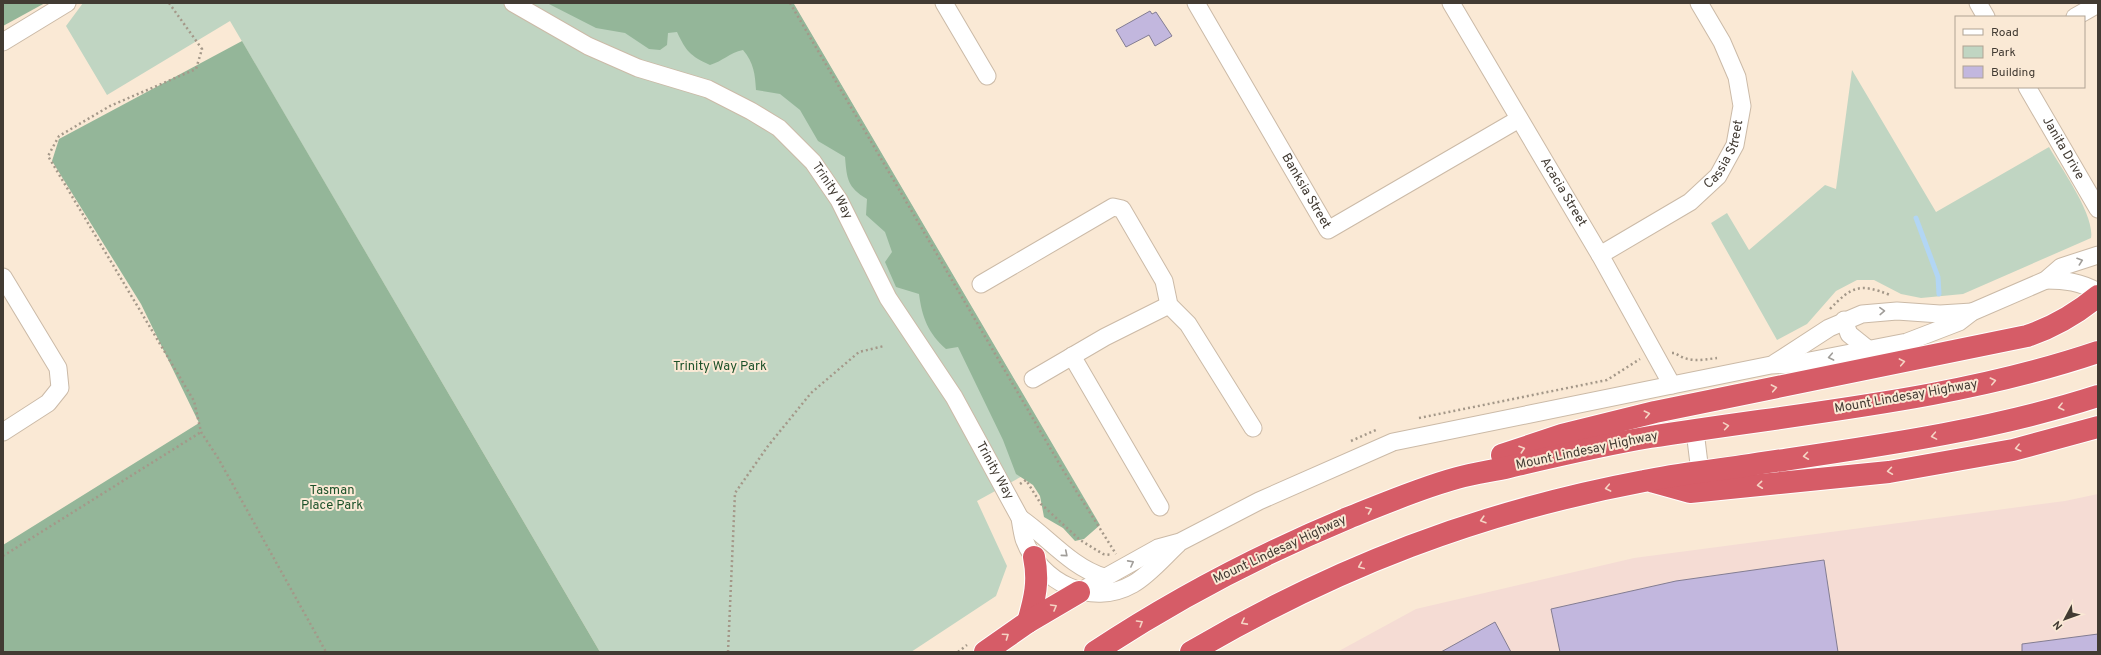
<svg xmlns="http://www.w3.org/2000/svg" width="2101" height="655" font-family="Overpass,sans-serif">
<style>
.industrial{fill:#f5dcd4}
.green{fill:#c0d5c2}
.forest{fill:#94b699}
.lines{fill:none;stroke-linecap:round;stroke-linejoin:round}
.stream{stroke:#b2d6f4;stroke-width:5}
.building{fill:#c2b7de;stroke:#837d92}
.minor-casing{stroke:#cbbaa7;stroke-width:19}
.highway-casing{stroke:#fff;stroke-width:24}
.path{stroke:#a49889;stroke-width:2.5;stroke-dasharray:2 3;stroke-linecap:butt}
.minor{stroke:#fff;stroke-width:17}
.highway{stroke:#d65c67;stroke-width:22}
.oneway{stroke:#a09d99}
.oneway2{stroke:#f5d4c4}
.labels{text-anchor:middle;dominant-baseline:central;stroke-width:4;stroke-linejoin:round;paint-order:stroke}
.street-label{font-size:13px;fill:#423b33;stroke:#fae9d5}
.park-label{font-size:13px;fill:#1d522a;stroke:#fae9d5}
</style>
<rect width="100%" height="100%" fill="#fae9d5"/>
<!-- industrial -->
<polygon class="industrial" points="2098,494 2098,652 1337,652 1416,609 1634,558 2065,501"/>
<!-- green -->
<g class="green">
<polygon points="83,3 793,3 1059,456 977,501 1007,566 996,596 911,652 600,652 230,21 107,95 66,26"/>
<path d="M1852,70L1936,212L2049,147C2061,168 2095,215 2091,238L1963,294L1921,298L1901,294L1874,280H1857L1836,291L1807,324L1777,340L1711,223L1727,213L1749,250L1825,185L1836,189Z"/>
</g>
<!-- forest -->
<g class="forest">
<polygon points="3,3 45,3 3,26"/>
<path d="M547,3L794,4L1100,525L1084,539L1075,541L1063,528L1044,517L1040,496L1033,485L1016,474L1003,440L958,347L946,349C928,333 922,317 919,294L896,287L885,262L892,252L885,232L866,215L867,199C847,187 847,179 845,157L818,141L800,110L780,94L756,90C755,74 754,63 743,50C729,53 723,61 710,65C690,56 686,51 677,32L668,33L667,45L660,50L649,49L625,33L596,28Z"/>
<polygon points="242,41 600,652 3,652 3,545 199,423 141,304 52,161 59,139"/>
</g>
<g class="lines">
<!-- stream -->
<polyline class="stream" points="1916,218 1938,277 1939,294"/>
</g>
<!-- building -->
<g class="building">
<polygon points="1150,11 1152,14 1156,12 1172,36 1155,46 1149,35 1126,47 1116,30"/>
<polygon points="1824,560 1838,652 1560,652 1551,609 1676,581"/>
<polygon points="1495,622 1511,652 1441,652"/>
<polygon points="2098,634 2098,652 2022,652 2022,644"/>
</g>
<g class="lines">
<!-- minor casing -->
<g class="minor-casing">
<g id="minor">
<path id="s1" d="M513,3L588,46L638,68L708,89L751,111L779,128L813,162L839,200L888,298L954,397L1020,518C1021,524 1022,532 1024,539C1040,582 1091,608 1133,584C1149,575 1164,557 1178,544"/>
<polyline points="944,3 987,76"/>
<path id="s2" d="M1196,3L1328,230L1519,119"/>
<path id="s3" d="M1451,3L1600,255L1672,385"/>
<polyline points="1978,3 1986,17"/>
<polyline points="2075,17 2098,4"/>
<polyline points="3,42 67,3"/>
<path id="s4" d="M2027,87L2098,209"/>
<path id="s5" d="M1600,255L1690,202L1718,176L1735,145L1742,106L1737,77L1722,42L1699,3"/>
<polyline points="3,277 58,368 60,388 48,403 3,432"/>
<path d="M2046,280C2065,280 2081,282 2098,292"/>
<polyline points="981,284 1113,207 1122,209 1164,281 1169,305 1188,324 1253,428"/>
<polyline points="1844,320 1849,334 1869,350"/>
<polyline points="1072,356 1160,507"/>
<polyline points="1775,363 1829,328 1862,314 1897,311 1940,314 1972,312"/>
<polyline points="1033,379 1105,337 1169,305"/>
<polyline points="1695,431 1700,472"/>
<path d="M1020,518C1048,537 1071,567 1104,577"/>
<polyline points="1079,592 1158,548 1180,542 1259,501 1393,442 1672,385 1771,365 1794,364 1907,342 1959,322 1972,312 2046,280 2061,267 2098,255"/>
</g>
</g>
<!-- highway casing -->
<g class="highway-casing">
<g id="highway">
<path d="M1502,455L1562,435L1655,412L2027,336C2054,327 2076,314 2098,296"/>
<polyline points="1654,482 1690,492 1889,472 2013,450 2098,427"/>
<path d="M1028,622C1035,598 1039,581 1034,557"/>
<polyline points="985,652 1028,622 1079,592"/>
<path d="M1095,652C1175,599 1259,555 1348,518C1383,504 1420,488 1457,478C1474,473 1492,471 1509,467C1556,456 1602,445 1650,437C1800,413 1953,401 2098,352"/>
<path d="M1191,652C1336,567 1479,512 1644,481C1676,474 1710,471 1743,466C1862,448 1983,433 2098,396"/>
</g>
</g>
<!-- path -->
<g class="path">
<polyline points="169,3 202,49 196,69 110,106 59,136 48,156 194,401 201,432 218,458 326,652"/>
<polyline points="790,3 1063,470 1116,554"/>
<path d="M1830,309C1852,286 1860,283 1890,295"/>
<path d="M1672,353H1675C1689,363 1701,360 1717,358"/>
<polyline points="1419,418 1607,380 1640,359"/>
<polyline points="1351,441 1376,430"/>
<polyline points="1020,484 1026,480 1041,504 1080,540 1103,554 1112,555"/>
<polyline points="3,556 201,432"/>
<polyline points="728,652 735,493 768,446 811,393 859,352 884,346"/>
<polyline points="958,652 967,645"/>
</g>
<!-- minor -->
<use href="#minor" class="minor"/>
<!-- highway -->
<use href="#highway" class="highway"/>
</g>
<!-- one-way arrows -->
<defs><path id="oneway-chevron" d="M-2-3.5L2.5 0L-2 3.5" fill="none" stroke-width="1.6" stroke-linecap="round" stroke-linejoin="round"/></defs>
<g class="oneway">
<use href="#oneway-chevron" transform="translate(2080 261) rotate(-19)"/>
<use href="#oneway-chevron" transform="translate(1882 311) rotate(-2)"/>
<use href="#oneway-chevron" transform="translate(1831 357) rotate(169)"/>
<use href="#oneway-chevron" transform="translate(1065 554) rotate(40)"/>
<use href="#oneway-chevron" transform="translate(1131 563) rotate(-28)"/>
</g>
<g class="oneway2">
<use href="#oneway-chevron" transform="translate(1902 362) rotate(-11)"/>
<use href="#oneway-chevron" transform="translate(1993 381) rotate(-13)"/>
<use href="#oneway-chevron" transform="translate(1774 388) rotate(-11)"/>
<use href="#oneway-chevron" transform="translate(2061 407) rotate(166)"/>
<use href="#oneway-chevron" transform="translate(1647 414) rotate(-13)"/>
<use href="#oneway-chevron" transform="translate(1726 426) rotate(-9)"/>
<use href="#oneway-chevron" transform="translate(1934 436) rotate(170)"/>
<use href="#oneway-chevron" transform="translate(2018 448) rotate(166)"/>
<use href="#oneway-chevron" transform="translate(1522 449) rotate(-18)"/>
<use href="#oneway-chevron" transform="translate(1806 456) rotate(172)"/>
<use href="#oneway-chevron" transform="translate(1890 471) rotate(172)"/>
<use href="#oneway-chevron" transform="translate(1760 485) rotate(174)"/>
<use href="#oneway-chevron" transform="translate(1608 488) rotate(169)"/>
<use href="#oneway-chevron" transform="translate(1369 510) rotate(-22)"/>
<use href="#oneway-chevron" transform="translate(1483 520) rotate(163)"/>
<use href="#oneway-chevron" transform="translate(1361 566) rotate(157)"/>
<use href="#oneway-chevron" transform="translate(1054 607) rotate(-30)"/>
<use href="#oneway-chevron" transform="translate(1244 622) rotate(152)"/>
<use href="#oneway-chevron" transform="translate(1140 623) rotate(-31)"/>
<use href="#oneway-chevron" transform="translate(1006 636) rotate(-35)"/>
</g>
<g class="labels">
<!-- street labels -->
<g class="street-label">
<text stroke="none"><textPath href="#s4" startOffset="71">Janita Drive</textPath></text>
<text stroke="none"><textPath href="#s5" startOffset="165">Cassia Street</textPath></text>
<text stroke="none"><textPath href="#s2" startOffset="218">Banksia Street</textPath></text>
<text stroke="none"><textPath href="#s1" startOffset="378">Trinity Way</textPath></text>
<text stroke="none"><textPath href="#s3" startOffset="220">Acacia Street</textPath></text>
<text transform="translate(1906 397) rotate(-10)">Mount Lindesay Highway</text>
<text transform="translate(1587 451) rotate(-12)">Mount Lindesay Highway</text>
<text stroke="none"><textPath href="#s1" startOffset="702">Trinity Way</textPath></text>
<text transform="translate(1280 550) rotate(-25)">Mount Lindesay Highway</text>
</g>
<!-- park labels -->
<g class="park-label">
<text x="720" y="367">Trinity Way Park</text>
<text x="332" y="491">Tasman<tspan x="332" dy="15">Place Park</tspan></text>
</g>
</g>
<!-- border -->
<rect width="2101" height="655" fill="none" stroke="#423b33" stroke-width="8"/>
<!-- legend -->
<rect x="1955" y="16" width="130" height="72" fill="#fae9d5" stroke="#b0a394"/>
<rect x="1963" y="29" width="20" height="6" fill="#ffffff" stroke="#b0a394"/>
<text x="1991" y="36" font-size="12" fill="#423b33">Road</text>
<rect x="1963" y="46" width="20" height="12" fill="#c0d5c2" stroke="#b0a394"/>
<text x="1991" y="56" font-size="12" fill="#423b33">Park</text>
<rect x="1963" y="66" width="20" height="12" fill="#c2b7de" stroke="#b0a394"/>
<text x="1991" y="76" font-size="12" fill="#423b33">Building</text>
<!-- north arrow -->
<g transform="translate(2065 619) rotate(229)" stroke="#fae9d5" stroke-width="3" paint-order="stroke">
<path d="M0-3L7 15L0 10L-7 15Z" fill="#423b33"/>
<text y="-6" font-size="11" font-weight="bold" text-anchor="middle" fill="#423b33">N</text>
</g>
</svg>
